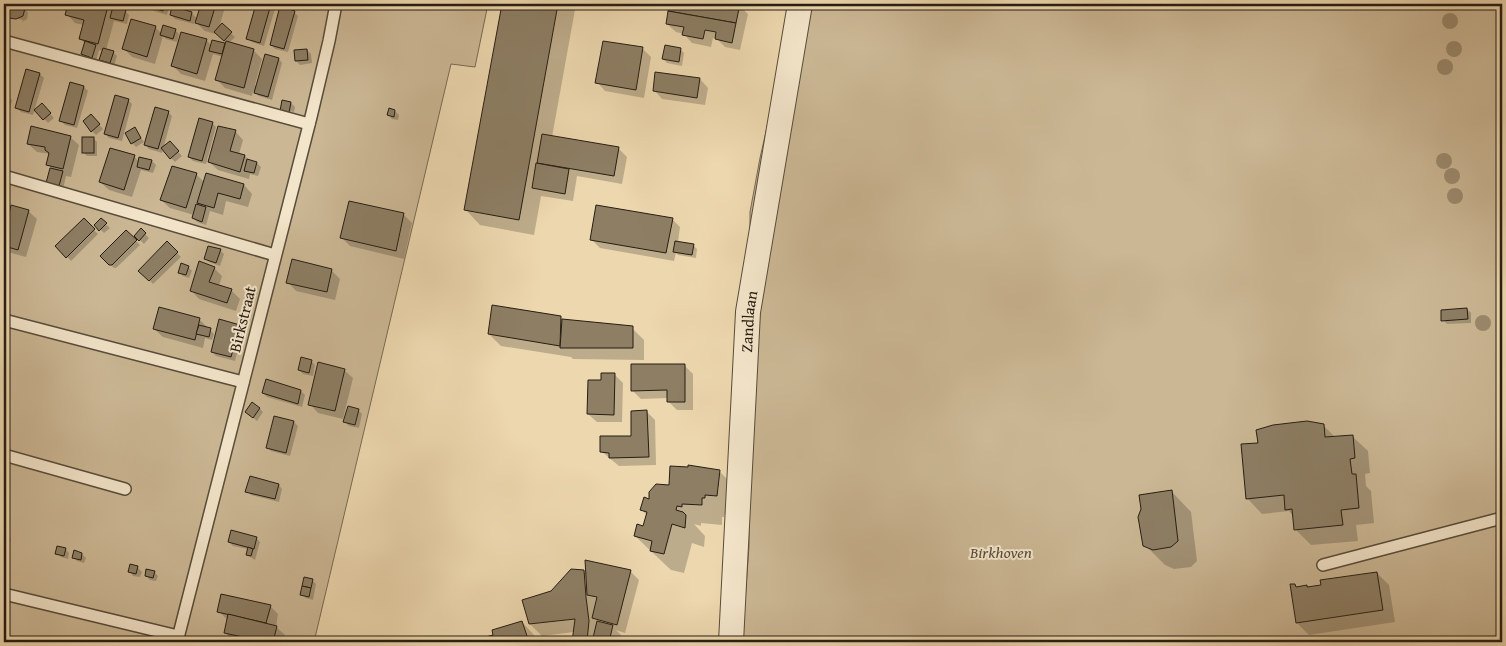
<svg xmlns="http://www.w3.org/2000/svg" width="1506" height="646" font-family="'Gentium Book Plus',serif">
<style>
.green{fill:#cbb794;stroke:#786a54}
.shadow{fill:#0003}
.building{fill:#8d7e64;stroke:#261d13}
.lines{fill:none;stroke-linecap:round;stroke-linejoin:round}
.service-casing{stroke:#584c3a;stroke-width:14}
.minor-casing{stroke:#584c3a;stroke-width:26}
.service{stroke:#f3e5ca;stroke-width:11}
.minor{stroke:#f3e5ca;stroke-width:24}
.tree{fill:#9b8a6e}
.labels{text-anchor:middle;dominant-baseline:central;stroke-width:4;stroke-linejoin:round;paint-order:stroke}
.street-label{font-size:16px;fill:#261d13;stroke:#f3e5ca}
.park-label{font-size:16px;font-style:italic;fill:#584b3a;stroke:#f3e5ca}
</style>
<rect width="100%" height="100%" fill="#edd7ae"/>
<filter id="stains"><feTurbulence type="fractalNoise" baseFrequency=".004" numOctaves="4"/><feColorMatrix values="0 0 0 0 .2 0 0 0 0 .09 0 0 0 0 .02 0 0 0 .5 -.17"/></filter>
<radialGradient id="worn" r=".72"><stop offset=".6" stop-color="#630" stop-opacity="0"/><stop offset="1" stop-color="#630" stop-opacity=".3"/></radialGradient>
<!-- green -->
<g class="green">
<polygon points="4,4 488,4 475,67 451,64 314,642 4,642"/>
<polygon points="795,4 1502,4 1502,642 742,642 749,547 750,212 760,158"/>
</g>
<!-- shadow -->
<g class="shadow">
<polygon points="11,4 21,4 28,13 27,19 22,22 23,20 10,17 8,5"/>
<polygon points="69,4 95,4 107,7 113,12 125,11 129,15 127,24 114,21 106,50 113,52 117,56 114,66 105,64 101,60 103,51 99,50 96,61 87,58 83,54 86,44 80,39 84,25 75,23 67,14"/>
<polygon points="151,4 170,4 167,15 154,11 150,7"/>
<polygon points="202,4 226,4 220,24 235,37 229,43 254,51 262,59 255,85 257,86 279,59 282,63 272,100 259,96 253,91 252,96 225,88 217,80 223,57 213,54 205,81 181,74 173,66 206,40 212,46 224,44 226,46 227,43 219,35 205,31 194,21 194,24 175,19 171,15 192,13 197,19"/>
<polygon points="258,4 271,5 275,9 264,46 252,42 248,38"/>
<polygon points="503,4 576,4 552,137 618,148 627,157 622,184 577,176 573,201 541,196 534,235 480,225 465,209"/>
<polygon points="671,4 696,4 723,9 724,4 739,5 748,14 740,50 725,47 716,38 713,38 711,47 692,43 684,34 676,32 667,24"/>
<polygon points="294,12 298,16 288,52 275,49 271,45"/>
<polygon points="155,27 162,34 175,30 179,34 177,42 166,39 163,36 155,64 132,57 124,49"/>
<polygon points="642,48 651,57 644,98 605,91 597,82"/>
<polygon points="680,49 684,53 682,66 667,63 663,59"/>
<polygon points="307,50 311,54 312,63 300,65 296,61"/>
<polygon points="27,71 40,74 44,78 33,115 21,112 17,108"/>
<polygon points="700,79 708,88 705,105 662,99 654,90"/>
<polygon points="71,84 84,87 88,91 77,128 65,125 61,121"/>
<polygon points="4,95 8,96 12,100 9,114 4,112"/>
<polygon points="128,100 132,104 122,141 109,138 105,134"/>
<polygon points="283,102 291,103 295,107 294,112 284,110 284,113 293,115 293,116 285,114 281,110"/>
<polygon points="46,109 54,118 48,123 36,110"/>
<polygon points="390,110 395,111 399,115 398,120 392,119 388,115"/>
<polygon points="168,112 172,116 162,153 149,149 145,145"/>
<polygon points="95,120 103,129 96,135 92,131"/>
<polygon points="212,123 216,127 206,164 193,161 189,157"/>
<polygon points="134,128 144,142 136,147 132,143"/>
<polygon points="235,131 243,140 239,154 245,156 250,161 257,163 261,167 258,176 250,174 249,179 218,170 209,162"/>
<polygon points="70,137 79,145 71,177 66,176 63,189 51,186 51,168 47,164 50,154 37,152 28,144"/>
<polygon points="93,138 97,142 97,156 87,156 83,152"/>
<polygon points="174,147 182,156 175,162 171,158"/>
<polygon points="134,156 139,162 140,158 152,161 156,165 153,173 141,170 132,197 109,190 100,182"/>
<polygon points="196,174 204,182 244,185 252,194 248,207 226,201 223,215 210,211 206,225 197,222 193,218 194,215 170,208 161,200"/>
<polygon points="350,202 404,215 412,223 404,259 350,246 342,238"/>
<polygon points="28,211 37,219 26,257 4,251 4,229 7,230"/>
<polygon points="672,219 680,227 678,242 693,245 697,249 696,258 678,255 676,253 674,261 600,248 591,239"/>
<polygon points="84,220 98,234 71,261 57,246"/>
<polygon points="101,220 110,228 104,233 96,225"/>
<polygon points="141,230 149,238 144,244 136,236"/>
<polygon points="126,231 140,245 116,268 114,268 101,256"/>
<polygon points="167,243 181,257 153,284 140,271"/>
<polygon points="220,250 224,254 220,266 209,262 205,258"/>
<polygon points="188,267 192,271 189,278 183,276 179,272"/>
<polygon points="214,268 222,276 219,286 231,290 240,299 236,311 199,299 191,290"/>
<polygon points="331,270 340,279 335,300 296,291 288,282"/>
<polygon points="160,309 200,320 214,334 212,340 205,338 203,348 163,337 154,329"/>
<polygon points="1467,309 1471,313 1471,323 1447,324 1443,320"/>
<polygon points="561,317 563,320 632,328 644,340 644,360 573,359 571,357 501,346 489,334"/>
<polygon points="239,326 243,330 235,361 216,356 212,352"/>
<polygon points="311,361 315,365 313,376 303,374 299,370"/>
<polygon points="684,365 693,374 693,410 677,410 668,401 668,398 641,399 632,390"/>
<polygon points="344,370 353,378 343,419 318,413 310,404"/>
<polygon points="614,374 623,383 622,422 597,422 588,414 602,382"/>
<polygon points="301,391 305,395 302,407 267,397 263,393"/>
<polygon points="4,395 8,399 4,414"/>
<polygon points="259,408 263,412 257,421 250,415"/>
<polygon points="358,410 362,414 359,428 349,426 345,422"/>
<polygon points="647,412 655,420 656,465 619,466 601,451 632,437"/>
<polygon points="275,418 294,422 298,426 290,456 271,451 267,447"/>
<polygon points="1323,425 1335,437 1352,436 1368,451 1370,473 1365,474 1366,486 1371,491 1374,523 1356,525 1358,541 1311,545 1295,529 1294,517 1289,511 1262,514 1247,498 1259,444"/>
<polygon points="719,471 739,491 737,516 724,515 724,517 722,517 722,525 701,523 701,526 694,524 705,536 704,547 692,543 684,573 671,570 635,536 644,527 647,515 642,510 650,500 670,487"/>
<polygon points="279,485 282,489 279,502 251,495 247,491"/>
<polygon points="1172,492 1191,512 1197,561 1191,567 1174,569 1165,565 1145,545"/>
<polygon points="4,534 11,539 9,545 4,543"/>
<polygon points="256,538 260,542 255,560 247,555 248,549 233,546 229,542"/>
<polygon points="65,549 69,553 68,559 61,557 57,553"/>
<polygon points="82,554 86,558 84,563 77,561 73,557"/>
<polygon points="131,566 138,568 142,572 140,577 133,576 130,572"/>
<polygon points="584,571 587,575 630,571 639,580 625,633 616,630 621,635 619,642 573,642 574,632 542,636 530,624 552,592"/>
<polygon points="154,572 158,576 156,581 150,580 146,576"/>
<polygon points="1377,573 1389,585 1395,622 1309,635 1297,623 1295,585 1298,588 1308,589"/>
<polygon points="312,580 316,584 313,600 306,598 302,595"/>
<polygon points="270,606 278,614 276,627 285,635 283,642 241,642 233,641 225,632 228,620 218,611"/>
<polygon points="522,622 534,635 536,642 472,642 495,636"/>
</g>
<!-- building -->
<g class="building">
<polygon points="7,4 22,4 25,8 23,16 16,19 9,18 5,11"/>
<polygon points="68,4 100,4 108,6 98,44 79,39 84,20 65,15"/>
<polygon points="150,4 165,4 163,11 149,7"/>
<polygon points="201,4 216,4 209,27 195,23"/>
<polygon points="256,4 271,4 260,43 246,39"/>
<polygon points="502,4 558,4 519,220 464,210"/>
<polygon points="670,4 703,4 722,7 722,4 740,4 736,23 668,11"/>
<polygon points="113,6 126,10 123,21 110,18"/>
<polygon points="172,6 192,12 190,21 170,15"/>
<polygon points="280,6 295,11 284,49 270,45"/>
<polygon points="668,11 736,23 732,43 715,39 716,32 705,30 703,39 682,35 684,27 666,24"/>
<polygon points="131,19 156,26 147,57 122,49"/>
<polygon points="222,23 232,32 224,41 214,32"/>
<polygon points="163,25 176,29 173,39 160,35"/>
<polygon points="181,32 207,39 197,74 171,66"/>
<polygon points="212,40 225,43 222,54 209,51"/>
<polygon points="85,41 96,45 92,58 81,54"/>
<polygon points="226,41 254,49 244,88 215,80"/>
<polygon points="603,41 643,47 636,90 595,83"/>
<polygon points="665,45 681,48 679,62 662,59"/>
<polygon points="103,48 114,51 110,63 99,60"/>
<polygon points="307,49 308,60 295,61 294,50"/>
<polygon points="265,54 279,58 268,97 254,93"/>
<polygon points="26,69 40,73 29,112 15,108"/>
<polygon points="655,72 700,78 697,98 653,91"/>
<polygon points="70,82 84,86 74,125 59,121"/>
<polygon points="4,94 9,95 5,110 4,110"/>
<polygon points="115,95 129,99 118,138 104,134"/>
<polygon points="282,100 291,102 289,113 280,111"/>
<polygon points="42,103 51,113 43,120 34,110"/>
<polygon points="155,107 169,111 158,149 144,145"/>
<polygon points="389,108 395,110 394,117 387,115"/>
<polygon points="91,114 100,124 91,132 83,121"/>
<polygon points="199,118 213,122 202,161 188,157"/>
<polygon points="31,126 71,136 63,169 46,165 49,153 45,150 45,147 27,144"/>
<polygon points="218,126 236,130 230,151 245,155 240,172 208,162"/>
<polygon points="135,127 141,138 131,144 125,133"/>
<polygon points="542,134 619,147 614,176 537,163"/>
<rect x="82" y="137" width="12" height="16"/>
<polygon points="170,141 179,151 170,159 161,148"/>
<polygon points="110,148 135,155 124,190 99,182"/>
<polygon points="139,157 152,160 149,170 137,167"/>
<polygon points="247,159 257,162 254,173 244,171"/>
<polygon points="536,163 569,169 565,194 532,188"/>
<polygon points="172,166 197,173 186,208 160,200"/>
<polygon points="50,168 63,171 59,186 46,183"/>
<polygon points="206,173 244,184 240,199 218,193 214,208 197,203"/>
<polygon points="349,201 404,213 396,251 340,238"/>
<polygon points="196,204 206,207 202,222 192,218"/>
<polygon points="11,205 29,210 18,250 4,246 4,228 6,228"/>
<polygon points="596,205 673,218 666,253 590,240"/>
<polygon points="84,218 95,229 66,258 55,246"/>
<polygon points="101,218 107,223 99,231 94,225"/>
<polygon points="141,228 146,233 139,241 134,236"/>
<polygon points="126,230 137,240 112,265 109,265 100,256"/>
<polygon points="167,241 178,252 149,281 138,271"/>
<polygon points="675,241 694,244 692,255 673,252"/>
<polygon points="208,246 221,249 216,263 204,259"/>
<polygon points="292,259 332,269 327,292 286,283"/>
<polygon points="199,261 215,267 209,282 232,289 227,303 190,291"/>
<polygon points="181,263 189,266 186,275 178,273"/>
<polygon points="492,305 561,316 560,346 488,334"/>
<polygon points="159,307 200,318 195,340 153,329"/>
<polygon points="1467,308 1468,319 1441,321 1441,310"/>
<polygon points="219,319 240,325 231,357 211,352"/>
<polygon points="562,319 633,326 633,348 560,348"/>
<polygon points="199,325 211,328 209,337 196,334"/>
<polygon points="301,357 312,360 309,373 298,370"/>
<polygon points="318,362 345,369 335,411 308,405"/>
<polygon points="631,364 685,364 685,402 667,402 667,390 631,391"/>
<polygon points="601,373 615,373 614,415 587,414 588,380 601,380"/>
<polygon points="266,379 301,390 298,404 262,393"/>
<polygon points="252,402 260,408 253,418 245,412"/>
<polygon points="348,406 359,409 355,425 343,422"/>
<polygon points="647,410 649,457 609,458 609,453 600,452 600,436 631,436 631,411"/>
<polygon points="274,416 294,421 286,453 266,448"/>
<polygon points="1307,421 1324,424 1325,437 1353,435 1355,458 1350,459 1352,474 1356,474 1359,508 1341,510 1343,525 1294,530 1292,509 1285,510 1284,495 1246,499 1241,444 1258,443 1256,430 1273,425"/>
<polygon points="688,465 720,470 717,496 705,495 705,498 702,498 702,505 682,504 682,507 677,506 676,510 683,512 686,515 685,528 672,524 664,554 650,551 652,541 634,536 637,524 643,526 647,512 640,510 644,497 649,499 649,492 656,484 669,485 670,466 688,467"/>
<polygon points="250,476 279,484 275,499 245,492"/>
<polygon points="1172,490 1178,541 1171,547 1153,550 1143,546 1138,517 1141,509 1139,495"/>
<polygon points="231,530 257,537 254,549 228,542"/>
<polygon points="57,546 66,548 64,556 55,554"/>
<polygon points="248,547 253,549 251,556 246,555"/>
<polygon points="74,550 82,553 81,560 72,558"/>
<polygon points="585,560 631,570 617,625 592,618 597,597 587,595"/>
<polygon points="130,564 138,566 136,574 128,572"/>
<polygon points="146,569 155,571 153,578 145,576"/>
<polygon points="571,569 584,570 586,597 589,621 587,642 572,642 575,619 529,624 522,600 551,591"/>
<polygon points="1377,572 1383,610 1296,623 1290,584 1295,584 1296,587 1307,585 1307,587 1321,585 1320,580"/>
<polygon points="304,577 313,579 311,588 302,586"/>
<polygon points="302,586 311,588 309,597 300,595"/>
<polygon points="221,594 271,605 266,623 217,612"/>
<polygon points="228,614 277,626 273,642 266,642 224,633"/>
<polygon points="522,621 529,642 468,642 493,635 492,630"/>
<polygon points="597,621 613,625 609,642 592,642"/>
</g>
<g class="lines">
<!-- service casing -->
<g class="service-casing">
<g id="service">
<polyline points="4,41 309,124"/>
<polyline points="4,176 275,255"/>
<polyline points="4,320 243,382"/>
<polyline points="4,455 125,489"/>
<polyline points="1323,565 1502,518"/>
<polyline points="4,594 178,636"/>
<polyline points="177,642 311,117 329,41 336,4"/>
</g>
</g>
<!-- minor casing -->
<g class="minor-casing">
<g id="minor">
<path id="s1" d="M731,642L748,312L800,4"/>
</g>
</g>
<!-- service -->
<use href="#service" class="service"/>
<!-- minor -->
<use href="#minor" class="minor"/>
</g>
<!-- trees -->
<g class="tree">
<circle cx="1450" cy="21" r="8"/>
<circle cx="1454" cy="49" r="8"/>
<circle cx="1445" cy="67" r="8"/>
<circle cx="1444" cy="161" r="8"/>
<circle cx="1452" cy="176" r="8"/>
<circle cx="1455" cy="196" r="8"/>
<circle cx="1483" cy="323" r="8"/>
</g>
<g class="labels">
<!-- street labels -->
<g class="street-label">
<text transform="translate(242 319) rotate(-76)">Birkstraat</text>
<text stroke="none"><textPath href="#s1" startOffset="321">Zandlaan</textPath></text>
</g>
<!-- park labels -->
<g class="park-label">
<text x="1001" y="552">Birkhoven</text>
</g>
</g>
<!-- margin -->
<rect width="1506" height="646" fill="none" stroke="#edd7ae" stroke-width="20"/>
<rect x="5" y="5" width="1496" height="636" fill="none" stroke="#261d13" stroke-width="2.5"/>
<rect x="10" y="10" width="1486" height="626" fill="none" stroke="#261d13"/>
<rect width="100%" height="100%" filter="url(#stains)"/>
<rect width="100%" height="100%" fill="url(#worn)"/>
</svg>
